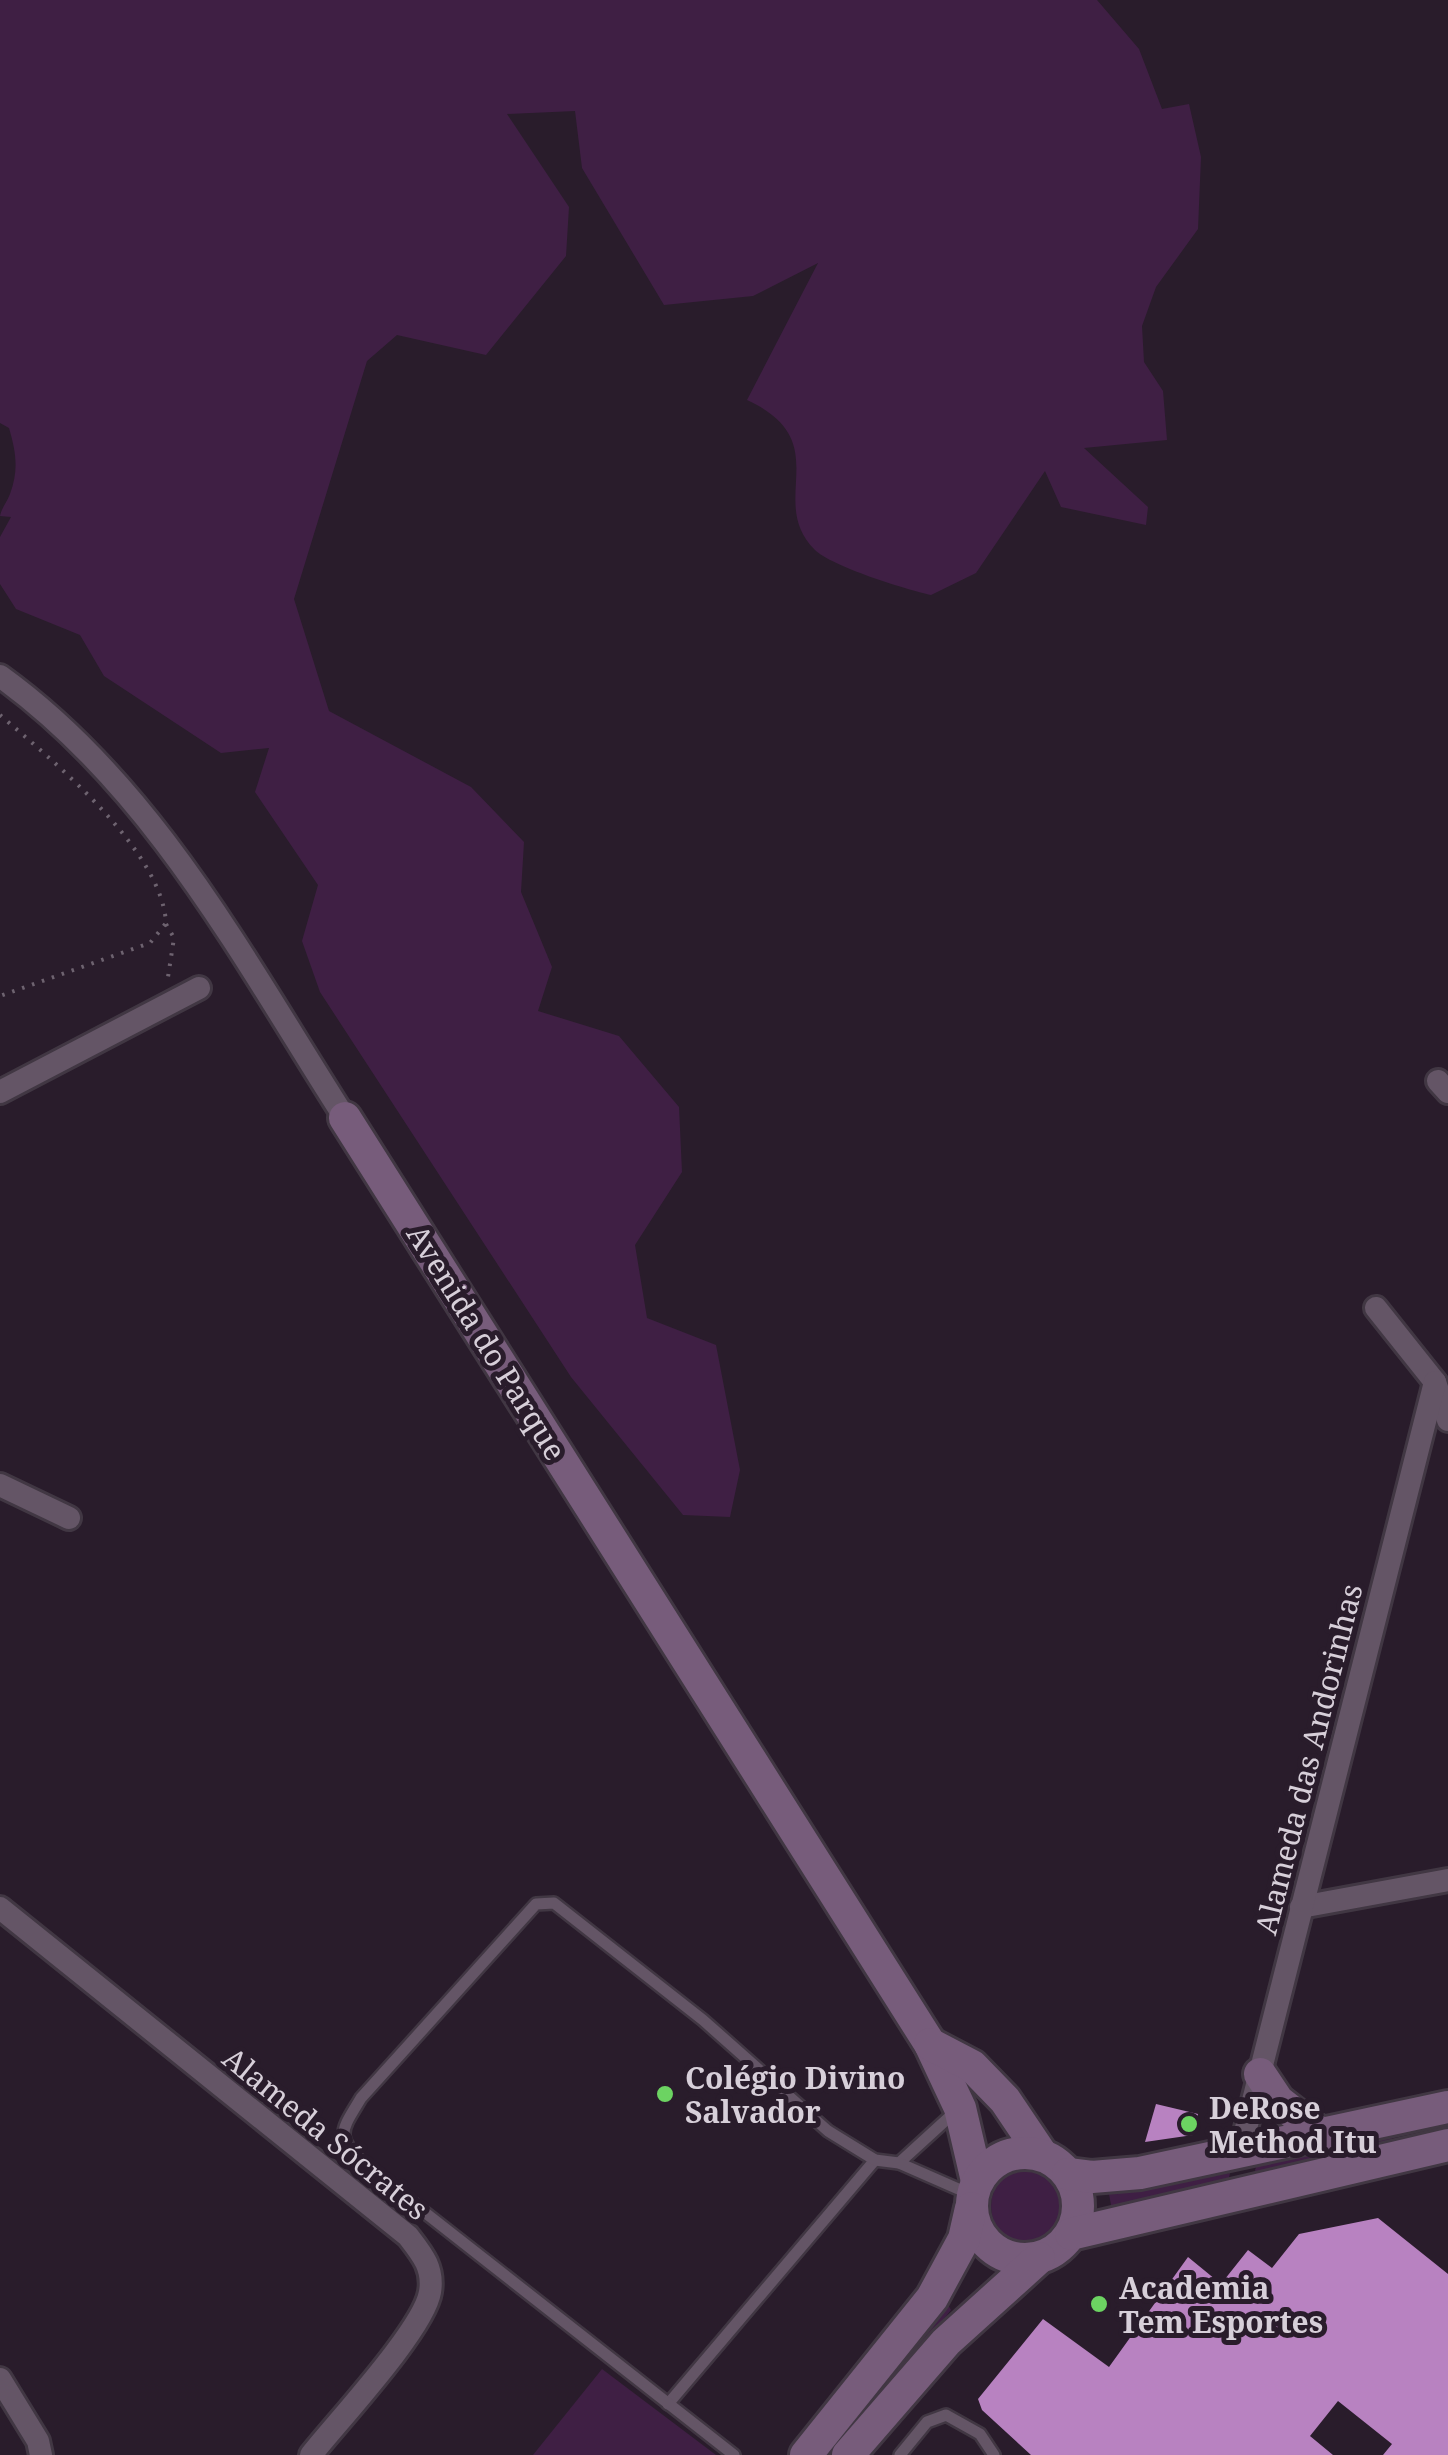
<svg xmlns="http://www.w3.org/2000/svg" width="1448" height="2455" font-family="'Noto Serif',serif">
<style>
.green{fill:#3f1f44}
.building{fill:#b882c1}
.lines{fill:none;stroke-linecap:round;stroke-linejoin:round}
.lane-casing{stroke:#413743;stroke-width:16}
.street-casing{stroke:#413743;stroke-width:28}
.secondary-casing{stroke:#413743;stroke-width:38}
.path{stroke:#6e6370;stroke-width:4;stroke-dasharray:2.5 8;stroke-linecap:butt}
.lane{stroke:#645566;stroke-width:11}
.street{stroke:#645566;stroke-width:22}
.secondary{stroke:#775c7b;stroke-width:32}
.poi-dot{fill:#6cd362;stroke:#291c2b;stroke-width:4}
.labels{text-anchor:middle;dominant-baseline:central;stroke-width:10;stroke-linejoin:round;paint-order:stroke}
.street-label{font-size:30px;fill:#d7cfd9;stroke:#291c2b}
.poi-label{font-size:30px;font-weight:bold;fill:#d7cfd9;stroke:#291c2b;text-anchor:start}
</style>
<rect width="100%" height="100%" fill="#291c2b"/>
<!-- green -->
<g class="green">
<path d="M0,0H1097L1139,49L1162,109L1189,104L1201,157L1198,229L1156,287L1142,326L1144,362L1163,391L1167,440L1084,448L1148,507L1146,525L1061,507L1045,471L976,573L931,595C907,590 831,566 815,550C765,501 838,442 747,400L818,263L753,296L664,305L582,168L575,111L507,114L569,207L566,256L486,355L397,335L367,361L294,599L329,711L471,787L524,842L521,892L552,967L538,1011L619,1036L679,1107L682,1172L635,1245L647,1318L716,1345L740,1470L730,1517L683,1515L571,1377L320,992L302,941L318,885L255,792L269,748L221,753L104,676L80,635L16,609L0,584V537L11,517L0,516C2,507 7,502 10,494C19,470 16,452 9,428L0,423Z"/>
<polygon points="1389,2132 1394,2143 1257,2175 1255,2170 1257,2165"/>
<circle cx="1031" cy="2206" r="40"/>
<polygon points="1230,2173 1228,2183 1113,2216 1109,2194"/>
<polygon points="946,2301 951,2310 836,2455 818,2455"/>
<polygon points="602,2369 716,2455 533,2455"/>
</g>
<!-- building -->
<g class="building">
<polygon points="1156,2104 1198,2114 1193,2135 1145,2142"/>
<polygon points="1378,2218 1448,2274 1448,2455 1383,2455 1392,2444 1338,2401 1310,2436 1333,2455 1031,2455 982,2410 978,2399 1043,2319 1109,2367 1188,2257 1221,2284 1248,2250 1272,2268 1299,2234"/>
</g>
<g class="lines">
<!-- lane casing -->
<g class="lane-casing">
<g id="lane">
<polyline points="899,2163 957,2110"/>
<polyline points="668,2404 875,2160"/>
<path d="M734,2455L363,2164C334,2135 342,2130 361,2098L536,1904L554,1903L703,2020L828,2131L875,2160L899,2163L972,2195"/>
<polyline points="900,2455 927,2422 946,2415 980,2434 994,2455"/>
</g>
</g>
<!-- street casing -->
<g class="street-casing">
<g id="street">
<path d="M0,676C154,787 245,962 345,1118"/>
<polyline points="1438,1081 1448,1092"/>
<polyline points="0,1092 199,988"/>
<polyline points="1376,1308 1435,1382 1448,1420"/>
<polyline points="0,1485 69,1518"/>
<polyline points="1301,1907 1448,1880"/>
<path d="M0,1908L408,2236C422,2254 434,2268 430,2292C424,2329 337,2422 311,2455"/>
<polyline points="1240,2152 1435,1382"/>
<polyline points="0,2379 38,2441 41,2455"/>
</g>
</g>
<!-- secondary casing -->
<g class="secondary-casing">
<g id="secondary">
<polyline points="345,1118 930,2044 960,2108 977,2181"/>
<polyline points="930,2044 972,2066 1005,2100 1042,2155"/>
<polyline points="1260,2074 1278,2101 1323,2136"/>
<circle cx="1025" cy="2206" r="53"/>
<polyline points="1068,2174 1092,2177 1140,2173 1448,2107"/>
<polyline points="1071,2234 1448,2145"/>
<polyline points="806,2455 932,2298 964,2239 971,2208"/>
<polyline points="848,2455 946,2342 1039,2258"/>
</g>
</g>
<!-- path -->
<g class="path">
<path d="M0,715C53,761 162,850 166,923L150,943L0,996"/>
<polyline points="166,924 174,938 168,977"/>
</g>
<!-- lane -->
<use href="#lane" class="lane"/>
<!-- street -->
<use href="#street" class="street"/>
<!-- secondary -->
<use href="#secondary" class="secondary"/>
</g>
<!-- markers -->
<g class="poi-dot">
<circle cx="665" cy="2094" r="10"/>
<circle cx="1189" cy="2124" r="10"/>
<circle cx="1099" cy="2304" r="10"/>
</g>
<g class="labels">
<!-- street labels -->
<g class="street-label">
<text transform="translate(487 1342) rotate(58)">Avenida do Parque</text>
<text transform="translate(1308 1759) rotate(-76)">Alameda das Andorinhas</text>
<text transform="translate(326 2133) rotate(39)">Alameda Sócrates</text>
</g>
<!-- poi labels -->
<g class="poi-label">
<text x="685" y="2077">Colégio Divino<tspan x="685" dy="34">Salvador</tspan></text>
<text x="1209" y="2107">DeRose<tspan x="1209" dy="34">Method Itu</tspan></text>
<text x="1119" y="2287">Academia<tspan x="1119" dy="34">Tem Esportes</tspan></text>
</g>
</g>
</svg>
